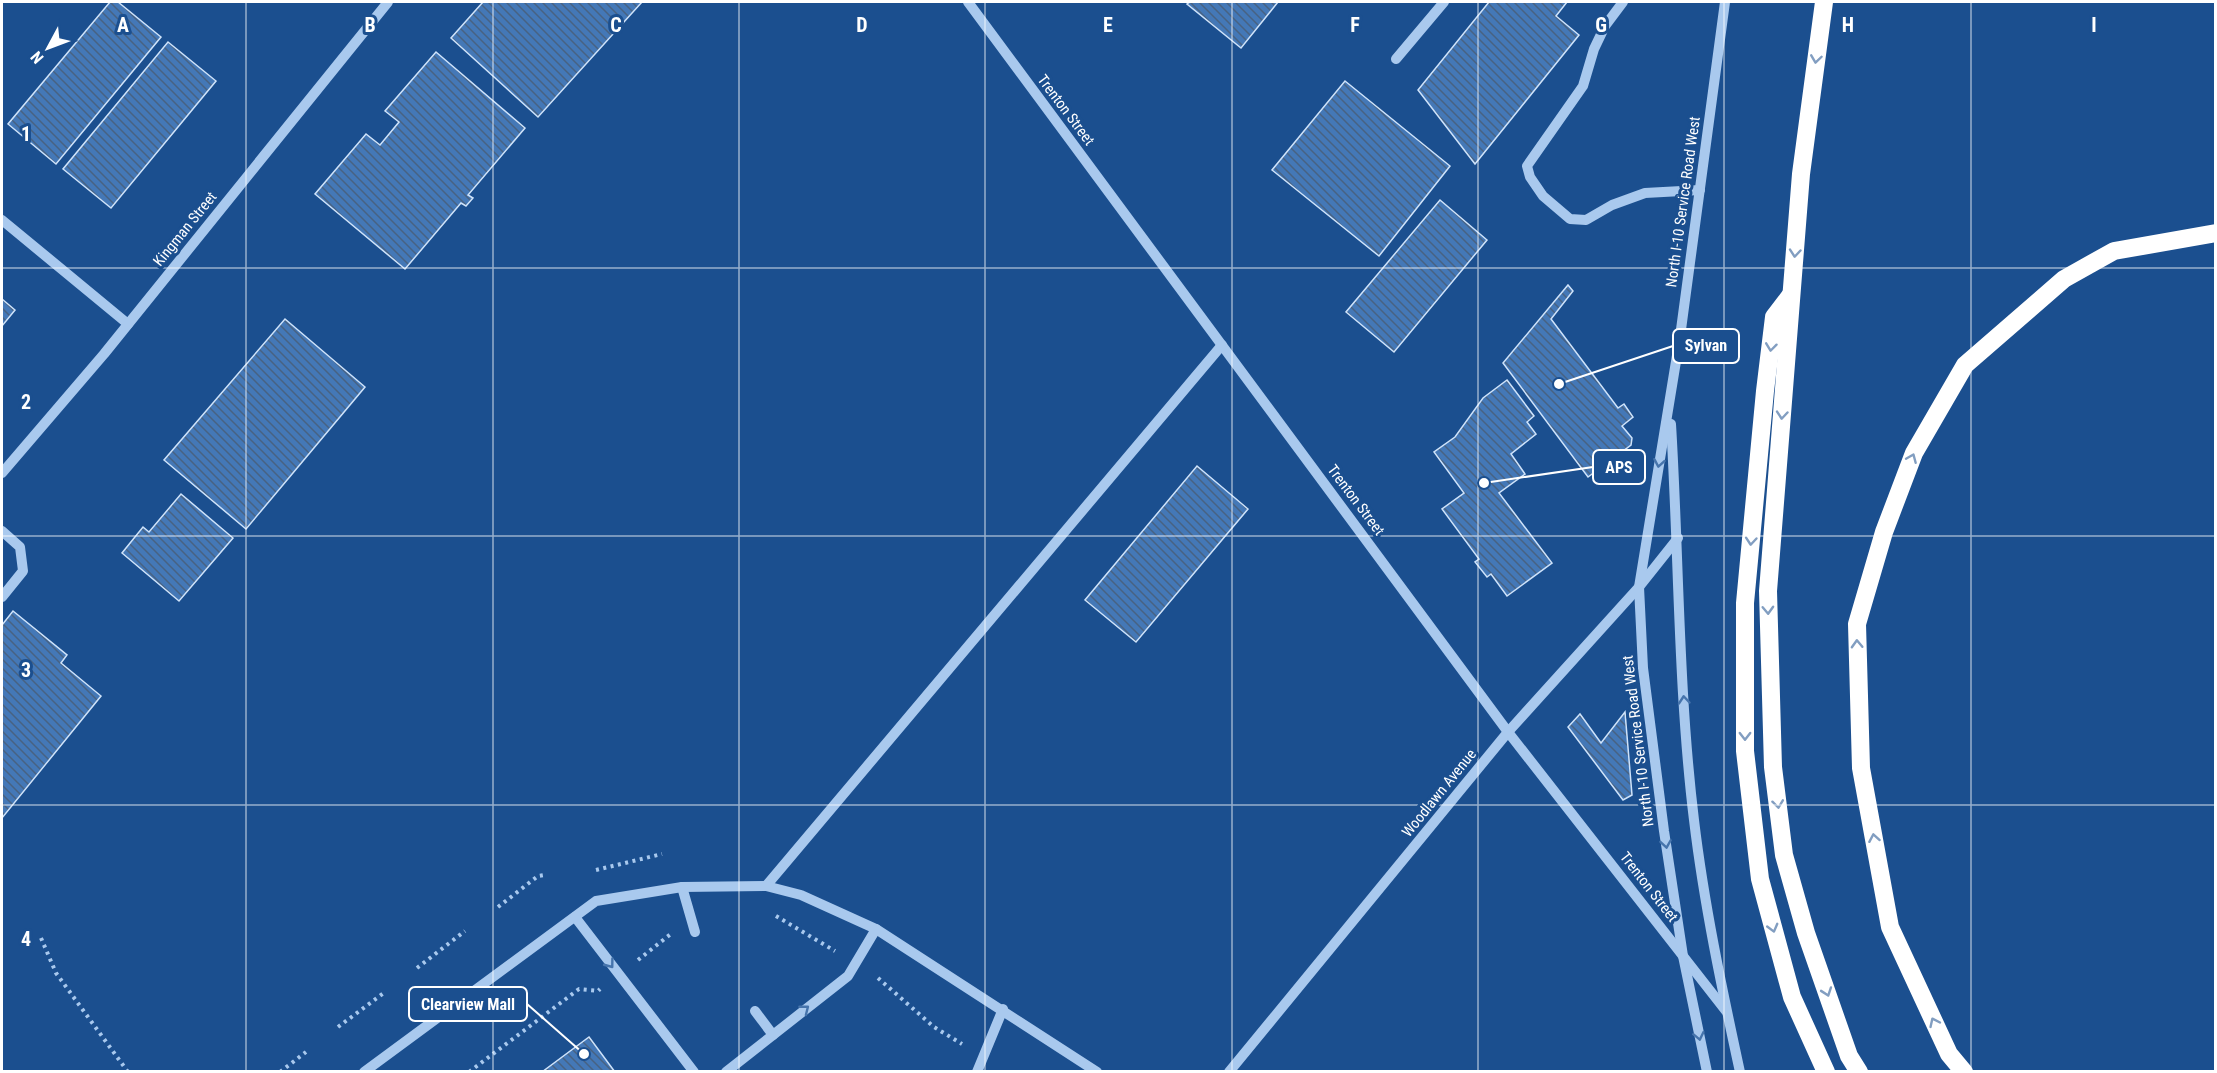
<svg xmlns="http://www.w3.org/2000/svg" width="2217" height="1073" font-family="'Roboto Condensed',sans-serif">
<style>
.building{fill:url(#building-back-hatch);stroke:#cfe3fa;stroke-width:1.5}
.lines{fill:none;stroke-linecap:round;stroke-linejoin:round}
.path{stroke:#a9c9ee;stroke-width:4;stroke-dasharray:3 4.5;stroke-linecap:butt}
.minor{stroke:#a9c9ee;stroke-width:10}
.highway{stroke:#fff;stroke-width:18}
.oneway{stroke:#829ec1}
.oneway2{stroke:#4674ac}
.grid{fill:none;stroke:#fff;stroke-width:1.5;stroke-opacity:0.55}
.labels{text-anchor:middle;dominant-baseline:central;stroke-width:6;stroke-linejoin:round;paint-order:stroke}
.street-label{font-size:15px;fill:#fff;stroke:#1b4f8f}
.grid-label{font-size:20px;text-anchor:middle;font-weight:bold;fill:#fff;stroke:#1b4f8f;stroke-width:6;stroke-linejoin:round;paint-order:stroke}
.leader{fill:none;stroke:#fff;stroke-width:2}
.callout-dot{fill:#fff;stroke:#1b4f8f;stroke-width:2}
.callout{fill:#1b4f8f;stroke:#fff;stroke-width:2}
.callout-label{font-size:16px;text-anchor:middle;font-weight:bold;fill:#fff}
</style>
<defs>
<pattern id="building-back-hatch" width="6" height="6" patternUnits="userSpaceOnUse" patternTransform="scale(1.5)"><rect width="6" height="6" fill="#4478b7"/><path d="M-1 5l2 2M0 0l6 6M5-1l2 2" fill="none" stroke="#486282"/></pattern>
</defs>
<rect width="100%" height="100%" fill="#1b4f8f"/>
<!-- building -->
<g class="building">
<polygon points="110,2 118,2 161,37 56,164 8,124"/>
<polygon points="483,2 642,2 538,117 451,38"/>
<polygon points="1190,2 1278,2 1241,48 1187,4"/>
<polygon points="1489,2 1567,2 1556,16 1579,35 1475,164 1418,90"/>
<polygon points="168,42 216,81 111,208 63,169"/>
<polygon points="436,52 525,128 468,195 473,198 466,206 461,203 405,269 315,194 366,134 380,145 399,122 385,111"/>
<polygon points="1345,81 1450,166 1379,256 1272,170"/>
<polygon points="1440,200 1487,240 1394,352 1346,312"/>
<polygon points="1568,285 1573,291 1551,319 1618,408 1624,404 1633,417 1622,426 1632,438 1631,445 1588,477 1503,363"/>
<polygon points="2,299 15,310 2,326"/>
<polygon points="285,319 365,387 246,529 164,460"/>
<polygon points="1507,380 1534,416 1527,422 1536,434 1511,454 1525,474 1499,493 1552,563 1507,596 1491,574 1487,577 1475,562 1479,559 1442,509 1464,493 1434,452 1455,437 1483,398"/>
<polygon points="1197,466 1248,509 1136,642 1085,600"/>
<polygon points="181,494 233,538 179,601 122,553 143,527 149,532"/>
<polygon points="13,611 67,655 61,663 101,696 2,818 2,625"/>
<polygon points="1625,712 1632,795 1623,800 1568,727 1580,714 1601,743"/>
<polygon points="589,1037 615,1072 542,1072"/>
</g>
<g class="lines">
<!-- path -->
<g class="path">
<polyline points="596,870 662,854"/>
<polyline points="498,907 538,876 544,875"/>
<polyline points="776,916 835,951"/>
<polyline points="41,938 56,973 128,1072"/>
<polyline points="638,960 672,933"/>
<polyline points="417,968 465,931"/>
<polyline points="878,978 934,1027 962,1044"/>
<polyline points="338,1027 385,992"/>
<polyline points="280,1072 306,1052"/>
<polyline points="469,1072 579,989 598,991 600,989"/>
</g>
<!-- minor -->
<g class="minor">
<polyline points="968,2 1508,732 1726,1011"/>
<polyline points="1623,2 1605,26 1594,49 1583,86 1527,166 1530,177 1543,196 1570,219 1586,220 1612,205 1645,193 1700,190"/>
<polyline points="1396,59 1444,2"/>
<polyline points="2,220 128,324"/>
<path d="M1671,424C1679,556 1678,689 1694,820C1704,904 1722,989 1740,1072"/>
<polyline points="2,473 104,354 388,2"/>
<polyline points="2,531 20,547 23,571 2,597"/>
<polyline points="766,886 1222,345"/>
<polyline points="682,887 695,932"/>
<polyline points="575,917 694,1072"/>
<polyline points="755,1011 773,1035"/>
<polyline points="364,1072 596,901 682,887 766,886 801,895 876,929 1097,1072"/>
<polyline points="726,1072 848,976 876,929"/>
<polyline points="977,1072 1003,1009"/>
<polyline points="1229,1072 1508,732 1639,587 1678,538"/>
<polyline points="1707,1072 1683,956 1664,831 1643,668 1639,587 1680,337 1725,2"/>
</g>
<!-- highway -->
<g class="highway">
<polyline points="1824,2 1801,174 1768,591 1773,767 1784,855 1806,933 1849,1056 1859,1072"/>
<polyline points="1790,296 1774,317 1765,391 1745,603 1745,751 1760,879 1792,997 1826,1072"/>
<polyline points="1964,1072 1949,1054 1890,927 1861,768 1857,624 1884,532 1914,453 1965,365 2064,279 2114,251 2216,233"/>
</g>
</g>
<!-- one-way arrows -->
<defs><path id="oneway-chevron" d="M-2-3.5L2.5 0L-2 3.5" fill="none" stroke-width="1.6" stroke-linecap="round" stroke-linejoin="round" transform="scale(1.5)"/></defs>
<g class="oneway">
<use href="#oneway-chevron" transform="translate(1816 59) rotate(98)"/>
<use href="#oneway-chevron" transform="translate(1795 253) rotate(95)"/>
<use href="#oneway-chevron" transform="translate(1771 347) rotate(97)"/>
<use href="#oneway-chevron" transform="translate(1782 415) rotate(95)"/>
<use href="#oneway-chevron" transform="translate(1912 458) rotate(-67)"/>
<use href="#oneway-chevron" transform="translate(1751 541) rotate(95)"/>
<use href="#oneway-chevron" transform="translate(1768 610) rotate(88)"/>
<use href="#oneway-chevron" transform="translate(1857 644) rotate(-92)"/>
<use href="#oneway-chevron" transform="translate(1745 736) rotate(90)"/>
<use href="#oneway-chevron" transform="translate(1778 804) rotate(83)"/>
<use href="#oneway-chevron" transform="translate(1874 838) rotate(-100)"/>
<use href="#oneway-chevron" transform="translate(1773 928) rotate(75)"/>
<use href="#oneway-chevron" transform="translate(1827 992) rotate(71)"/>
<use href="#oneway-chevron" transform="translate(1934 1022) rotate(-115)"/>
</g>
<g class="oneway2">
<use href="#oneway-chevron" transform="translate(1659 463) rotate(100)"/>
<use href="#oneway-chevron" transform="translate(1684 700) rotate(-95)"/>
<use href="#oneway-chevron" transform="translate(1666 844) rotate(81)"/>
<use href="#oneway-chevron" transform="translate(610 964) rotate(53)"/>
<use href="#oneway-chevron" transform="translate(805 1009) rotate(-38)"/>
<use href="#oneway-chevron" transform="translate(1699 1036) rotate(78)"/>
</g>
<!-- grid -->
<path class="grid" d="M246,2V1072M493,2V1072M739,2V1072M985,2V1072M1232,2V1072M1478,2V1072M1724,2V1072M1971,2V1072M2,268H2216M2,536H2216M2,805H2216"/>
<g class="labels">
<!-- street labels -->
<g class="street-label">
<text transform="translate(1066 110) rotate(53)">Trenton Street</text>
<text transform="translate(1683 202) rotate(-82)">North I-10 Service Road West</text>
<text transform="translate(185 229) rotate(-51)">Kingman Street</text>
<text transform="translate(1356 500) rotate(53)">Trenton Street</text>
<text transform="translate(1638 741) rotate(-97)">North I-10 Service Road West</text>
<text transform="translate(1439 793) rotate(-51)">Woodlawn Avenue</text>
<text transform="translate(1649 887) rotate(52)">Trenton Street</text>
</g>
</g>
<g class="grid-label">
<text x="123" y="32">A</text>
<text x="370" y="32">B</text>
<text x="616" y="32">C</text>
<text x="862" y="32">D</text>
<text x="1108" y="32">E</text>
<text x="1355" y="32">F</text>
<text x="1601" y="32">G</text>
<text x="1848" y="32">H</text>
<text x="2094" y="32">I</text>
<text x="26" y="141">1</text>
<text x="26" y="409">2</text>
<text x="26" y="677">3</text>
<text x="26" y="946">4</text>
</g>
<!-- callouts -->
<path class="leader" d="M1559 384L1673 346M1484 483L1593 467M584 1054L527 1004"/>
<g class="callout-dot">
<circle cx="1559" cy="384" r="6"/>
<circle cx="1484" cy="483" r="6"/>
<circle cx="584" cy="1054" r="6"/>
</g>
<g class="callout">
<rect x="1673" y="329" width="66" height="34" rx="6"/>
<rect x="1593" y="450" width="52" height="34" rx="6"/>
<rect x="409" y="987" width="118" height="34" rx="6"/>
</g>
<g class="callout-label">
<text x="1706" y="351">Sylvan</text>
<text x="1619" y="473">APS</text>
<text x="468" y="1010">Clearview Mall</text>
</g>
<!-- border -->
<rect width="2217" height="1073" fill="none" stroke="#ffffff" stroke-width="6"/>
<!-- north arrow -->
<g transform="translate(48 48) rotate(229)" stroke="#1b4f8f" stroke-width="4.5" paint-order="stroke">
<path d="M0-4.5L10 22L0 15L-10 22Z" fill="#ffffff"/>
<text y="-9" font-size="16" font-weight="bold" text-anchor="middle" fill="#ffffff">N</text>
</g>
</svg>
